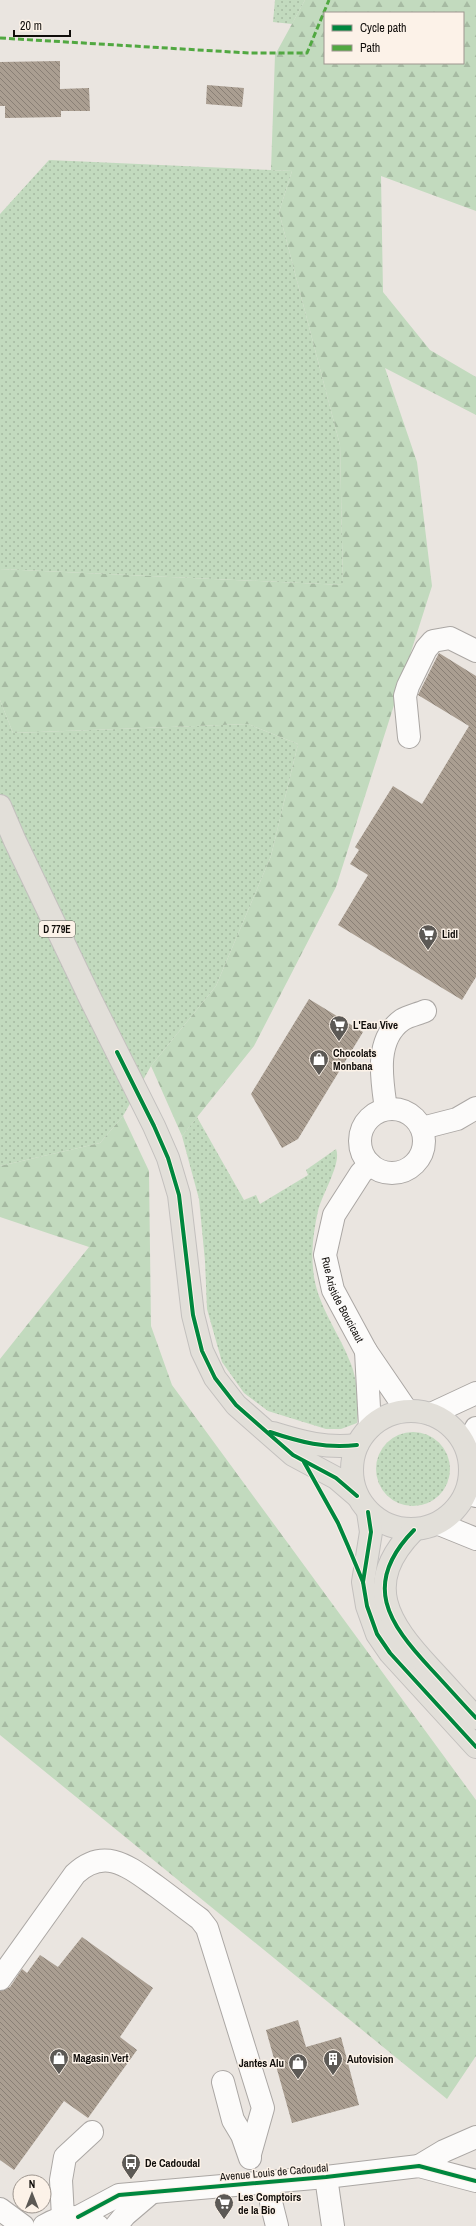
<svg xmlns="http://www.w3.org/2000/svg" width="476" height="2226" font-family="'Archivo Narrow',sans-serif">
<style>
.grass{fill:url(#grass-dots)}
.forest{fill:url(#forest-firs);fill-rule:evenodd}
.building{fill:url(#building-back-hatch)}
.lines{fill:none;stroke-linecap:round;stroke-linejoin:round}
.minor-casing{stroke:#aba7a4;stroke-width:24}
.major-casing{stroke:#c3c0be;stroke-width:24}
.minor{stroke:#fcfbfa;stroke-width:22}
.major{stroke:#e2dfd9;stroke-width:22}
.quiet{stroke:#51a841;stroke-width:3;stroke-dasharray:6 3;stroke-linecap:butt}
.cycleway-casing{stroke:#fcf2e8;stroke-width:6}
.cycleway{stroke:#00873e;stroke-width:4}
.labels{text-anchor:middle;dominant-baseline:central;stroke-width:3;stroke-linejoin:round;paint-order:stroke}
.shield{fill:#fcf2e8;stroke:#57524d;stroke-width:1}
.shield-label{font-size:10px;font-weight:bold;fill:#100d0a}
.poi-label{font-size:11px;font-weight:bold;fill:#100d0a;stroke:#fcf2e8;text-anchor:start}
.street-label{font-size:11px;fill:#100d0a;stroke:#fcf2e8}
</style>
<defs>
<pattern id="grass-dots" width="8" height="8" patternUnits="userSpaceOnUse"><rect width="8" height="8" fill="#c2dabe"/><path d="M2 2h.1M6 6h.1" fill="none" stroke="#a6baa2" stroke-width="1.8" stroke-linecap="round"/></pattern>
<pattern id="forest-firs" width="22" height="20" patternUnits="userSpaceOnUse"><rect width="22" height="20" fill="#c2dabe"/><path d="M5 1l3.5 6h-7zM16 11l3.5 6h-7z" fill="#a6baa2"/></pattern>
<pattern id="building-back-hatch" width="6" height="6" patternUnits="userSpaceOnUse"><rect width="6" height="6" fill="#aa9e91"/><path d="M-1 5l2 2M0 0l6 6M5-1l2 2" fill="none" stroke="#897f75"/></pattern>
</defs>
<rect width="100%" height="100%" fill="#eae5e0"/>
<!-- grass -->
<g class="grass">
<polygon points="275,0 305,0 292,24 273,22"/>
<polygon points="49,160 292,171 279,212 340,445 343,585 0,569 0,214"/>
<polygon points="0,700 13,733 248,724 298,744 271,856 216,986 151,1066 123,1116 100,1143 0,1166"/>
<path d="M197,1117L244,1200L256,1195L260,1204L308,1175L306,1170L336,1149C342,1163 322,1194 318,1211C314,1229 311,1250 313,1268C315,1303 339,1332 351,1364C358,1383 359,1404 357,1423L341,1429H326L268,1411L244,1393L222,1362L207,1309L205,1261L199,1199L182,1136Z"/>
<circle cx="413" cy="1469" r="37"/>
</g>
<!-- forest -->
<g class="forest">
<path d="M305,0H476V211L381,176L383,292L430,350L476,377V415L385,368L417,462L432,586L336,887L254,1046L182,1136L151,1066L216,986L271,856L298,744L248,724L13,733L0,700V569L343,585L340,445L279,212L292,171L271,170L275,55ZM325,13H463V63H325Z"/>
<polygon points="123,1116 149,1171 151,1326 172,1385 476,1800 476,2056 447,2099 0,1735 0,1359 89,1247 0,1217 0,1166 100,1143"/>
</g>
<!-- building -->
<g class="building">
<polygon points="60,61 60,89 89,88 90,111 61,111 61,117 5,118 5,106 0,106 0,62"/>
<polygon points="207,85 244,88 242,107 206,104"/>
<polygon points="439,653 476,676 476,977 462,1000 338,925 368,875 350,864 359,850 355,847 393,786 422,804 469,726 418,695"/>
<polygon points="309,999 363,1032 298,1139 282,1148 251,1094"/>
<polygon points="82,1937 153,1988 120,2037 137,2050 88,2118 64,2101 14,2170 0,2160 0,1991 10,1987 22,1969 27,1973 40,1955 58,1967"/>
<polygon points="298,2020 306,2047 341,2037 359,2105 292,2123 266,2030"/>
</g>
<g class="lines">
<!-- minor casing -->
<g class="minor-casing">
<g id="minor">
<polyline points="409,737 405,696 408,686 426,649 433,641 450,638 476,651"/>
<path d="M386,1109C382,1080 374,1040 402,1020C408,1016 418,1014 425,1011"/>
<circle cx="392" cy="1141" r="32"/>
<polyline points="422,1128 457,1119 476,1108"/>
<path id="s1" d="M370,1164L361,1173L334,1215L325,1255L333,1290L366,1351L407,1411"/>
<polyline points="366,1351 370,1427"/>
<polyline points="431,1414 476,1393"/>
<polyline points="467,1449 476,1428"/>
<polyline points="470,1485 476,1496"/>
<polyline points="439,1524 476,1539"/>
<path d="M0,1979L75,1874C105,1846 129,1867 156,1886C171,1897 185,1908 200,1919L207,1928L263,2108L250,2154"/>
<polyline points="223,2082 233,2120 242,2135 250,2158"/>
<polyline points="419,2166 444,2151 476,2137"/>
<polyline points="326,2177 333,2226"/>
<polyline points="268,2182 271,2202 277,2226"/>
<polyline points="0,2209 23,2226"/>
<polyline points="63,2217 61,2180 65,2157 92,2132"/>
<polyline points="78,2217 119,2195 326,2177 419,2166 476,2181"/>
<path d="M44,2226C62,2215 80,2213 98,2226"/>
<polyline points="116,2226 125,2215 152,2192"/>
</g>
</g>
<!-- major casing -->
<g class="major-casing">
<g id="major">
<polyline points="0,806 15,841 91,1000 154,1126 168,1158 179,1195 193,1315 202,1351 215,1378 236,1405 293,1455 336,1478 357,1496"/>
<circle cx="411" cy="1470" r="59"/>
<path d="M273,1433C302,1442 327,1449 357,1445"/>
<polyline points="368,1512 371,1532 363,1582 367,1606 377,1634 390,1653 476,1747"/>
<path d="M414,1530C361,1584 388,1623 431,1669C446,1685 461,1702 476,1718"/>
</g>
</g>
<!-- minor -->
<use href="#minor" class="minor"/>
<!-- major -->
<use href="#major" class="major"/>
<!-- quiet -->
<polyline class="quiet" points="0,38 249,53 307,53 329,0"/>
<!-- cycleway casing -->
<g class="cycleway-casing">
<g id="cycleway">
<polyline points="117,1052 154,1126 168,1158 179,1195 193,1315 202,1351 215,1378 236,1405 293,1455 336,1478 357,1496"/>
<path d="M270,1432C300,1442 326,1449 357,1445"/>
<polyline points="304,1462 338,1523 348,1546 363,1582 367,1606 377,1634 390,1653 476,1747"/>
<path d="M414,1530C361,1584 388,1623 431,1669C446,1685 461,1702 476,1718"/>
<polyline points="363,1582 371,1532 368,1512"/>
<polyline points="78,2217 119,2195 326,2177 419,2166 476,2181"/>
</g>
</g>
<!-- cycleway -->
<use href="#cycleway" class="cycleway"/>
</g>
<!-- icons -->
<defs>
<g id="supermarket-pin" transform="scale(1)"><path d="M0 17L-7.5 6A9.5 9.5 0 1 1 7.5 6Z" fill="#5c5955" stroke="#fcf2e8"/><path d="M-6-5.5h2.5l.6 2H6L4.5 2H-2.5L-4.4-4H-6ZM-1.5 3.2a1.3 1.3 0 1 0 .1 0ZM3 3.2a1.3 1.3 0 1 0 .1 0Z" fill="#fff"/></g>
<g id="shop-pin" transform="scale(1)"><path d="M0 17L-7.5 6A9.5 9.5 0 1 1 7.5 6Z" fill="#5c5955" stroke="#fcf2e8"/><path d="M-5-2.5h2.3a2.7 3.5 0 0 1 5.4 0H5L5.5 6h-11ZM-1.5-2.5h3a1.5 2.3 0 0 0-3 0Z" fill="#fff"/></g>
<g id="building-pin" transform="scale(1)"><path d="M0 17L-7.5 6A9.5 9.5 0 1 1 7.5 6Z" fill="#5c5955" stroke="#fcf2e8"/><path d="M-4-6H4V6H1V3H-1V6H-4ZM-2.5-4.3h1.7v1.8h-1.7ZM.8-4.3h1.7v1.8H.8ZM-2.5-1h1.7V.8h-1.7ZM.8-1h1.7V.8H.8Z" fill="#fff"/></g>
<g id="bus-pin" transform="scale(1)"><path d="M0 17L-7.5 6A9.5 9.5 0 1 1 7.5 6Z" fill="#5c5955" stroke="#fcf2e8"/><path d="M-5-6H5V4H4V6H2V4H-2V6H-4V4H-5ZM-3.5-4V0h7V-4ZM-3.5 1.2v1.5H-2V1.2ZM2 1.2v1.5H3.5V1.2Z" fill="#fff"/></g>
</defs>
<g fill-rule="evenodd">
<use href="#supermarket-pin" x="428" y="934"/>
<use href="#supermarket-pin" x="339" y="1025"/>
<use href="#shop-pin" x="319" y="1059"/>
<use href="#shop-pin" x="59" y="2058"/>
<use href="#building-pin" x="333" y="2059"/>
<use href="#shop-pin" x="298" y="2063"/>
<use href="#bus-pin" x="131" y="2163"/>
<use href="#supermarket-pin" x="224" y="2203"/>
</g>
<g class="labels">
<!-- shield labels -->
<rect class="shield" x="39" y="921" width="36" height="16" rx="3"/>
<g class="shield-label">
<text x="57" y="929">D 779E</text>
</g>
<!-- poi labels -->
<g class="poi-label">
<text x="442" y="934">Lidl</text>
<text x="353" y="1025">L'Eau Vive</text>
<text x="333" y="1053">Chocolats<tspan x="333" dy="13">Monbana</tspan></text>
<text x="73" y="2058">Magasin Vert</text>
<text x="347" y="2059">Autovision</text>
<text x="284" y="2063" text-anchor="end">Jantes Alu</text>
<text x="145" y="2163">De Cadoudal</text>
<text x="238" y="2197">Les Comptoirs<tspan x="238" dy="13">de la Bio</tspan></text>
</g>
<!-- street labels -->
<g class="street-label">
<text stroke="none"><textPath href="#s1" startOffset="152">Rue Aristide Boucicaut</textPath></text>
<text transform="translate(274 2172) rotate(-5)">Avenue Louis de Cadoudal</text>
</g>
</g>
<!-- legend -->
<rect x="324" y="12" width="140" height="52" fill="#fcf2e8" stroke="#9e968f"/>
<rect x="332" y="25" width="20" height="6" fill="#00873e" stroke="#9e968f"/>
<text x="360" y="32" font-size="12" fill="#100d0a">Cycle path</text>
<rect x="332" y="45" width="20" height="6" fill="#51a841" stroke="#9e968f"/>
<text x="360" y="52" font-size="12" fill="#100d0a">Path</text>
<!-- north arrow -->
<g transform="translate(32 2194)"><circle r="19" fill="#fcf2e8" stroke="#9e968f"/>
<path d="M0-3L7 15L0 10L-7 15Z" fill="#5c5955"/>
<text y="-6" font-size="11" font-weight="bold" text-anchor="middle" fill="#100d0a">N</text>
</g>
<!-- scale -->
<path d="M14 30v6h56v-6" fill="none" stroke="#100d0a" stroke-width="2"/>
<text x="20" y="30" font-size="12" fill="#100d0a" stroke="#fcf2e8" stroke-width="3" paint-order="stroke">20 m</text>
</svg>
